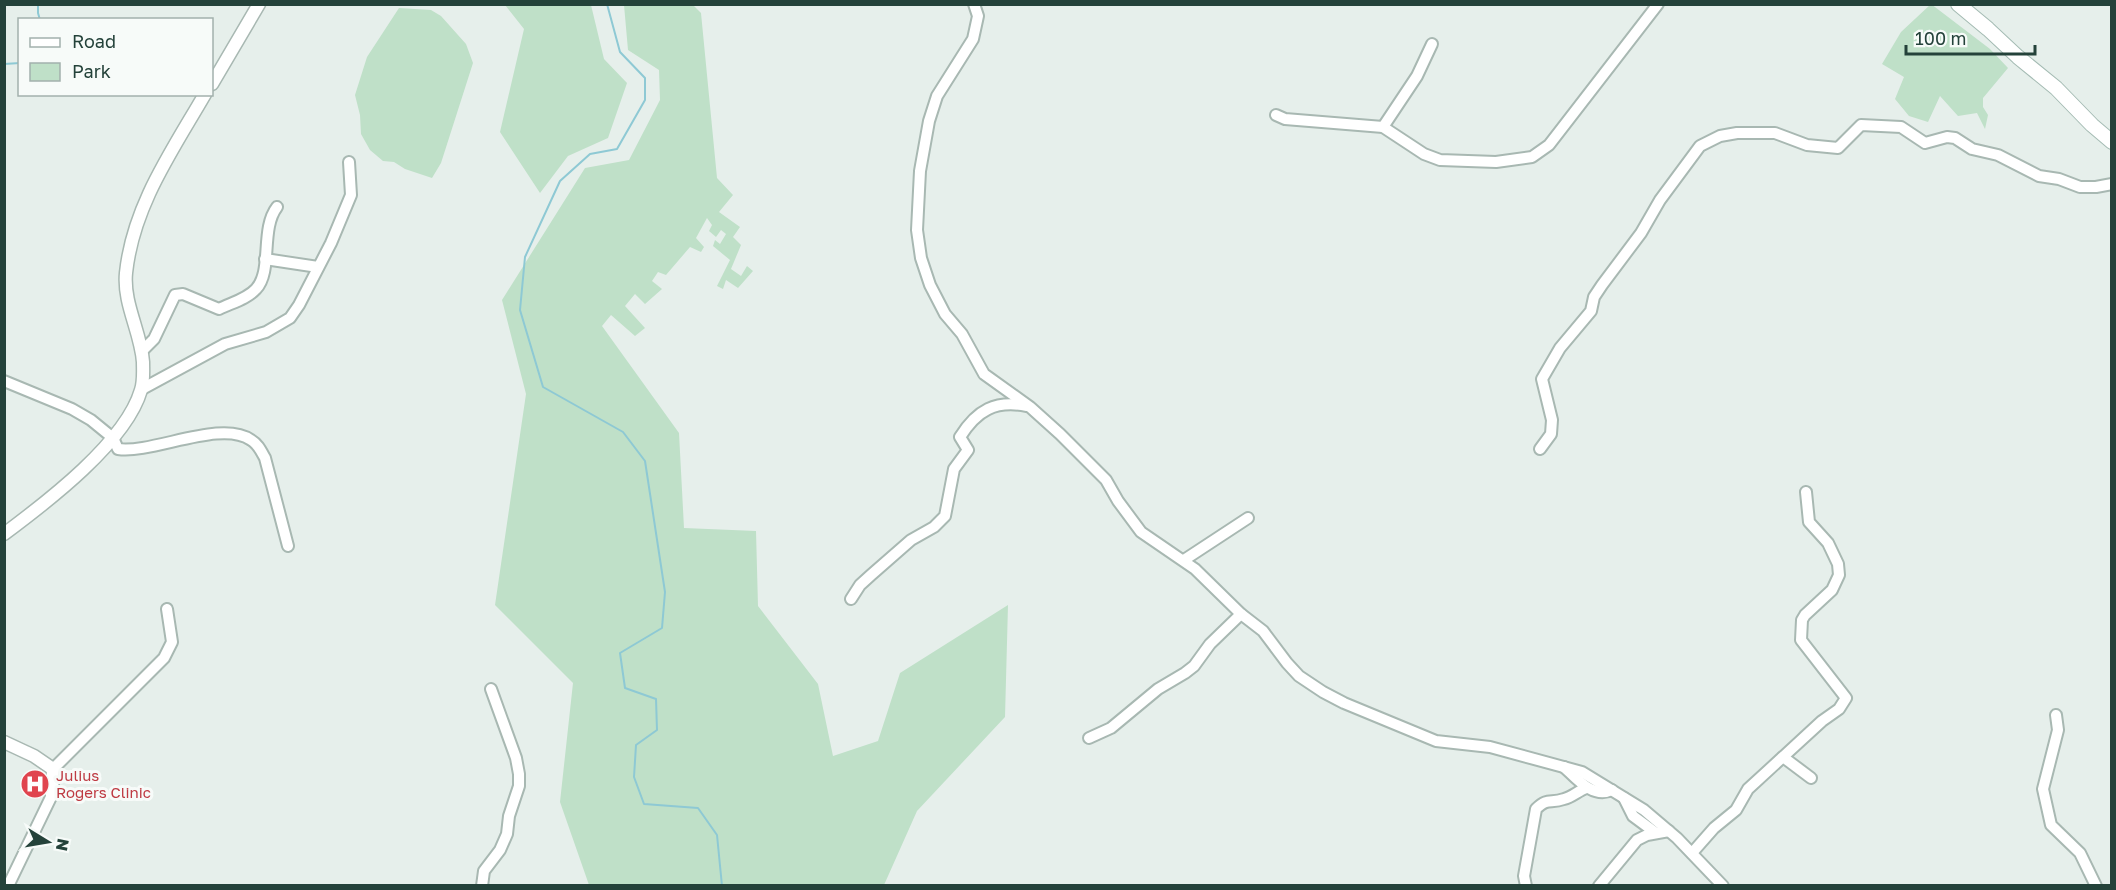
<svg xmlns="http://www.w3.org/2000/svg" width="2116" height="890" font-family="'Golos Text',sans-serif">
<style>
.green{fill:#bfe0c8}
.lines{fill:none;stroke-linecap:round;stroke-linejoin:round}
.stream{stroke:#8ec9d4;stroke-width:2}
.minor-casing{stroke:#a8b8b2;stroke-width:14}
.tertiary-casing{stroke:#a8b8b2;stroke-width:15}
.secondary-casing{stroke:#a4bbb3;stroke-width:16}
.minor{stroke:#fff;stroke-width:10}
.tertiary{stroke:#fff;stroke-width:12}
.secondary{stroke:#fff;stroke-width:14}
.labels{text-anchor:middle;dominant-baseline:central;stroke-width:6;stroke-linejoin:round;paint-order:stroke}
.health-label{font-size:15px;fill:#be3a42;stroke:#f7fbf9;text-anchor:start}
</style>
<rect width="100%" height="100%" fill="#e6efeb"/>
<!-- green -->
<g class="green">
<polygon points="1931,4 1990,49 2008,68 1983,98 1983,107 1988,115 1985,129 1977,113 1958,116 1940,96 1928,122 1909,116 1895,99 1904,77 1882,64 1901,32"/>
<polygon points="505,5 591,5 604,59 627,83 608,138 568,156 540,193 500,132 524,29"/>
<polygon points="624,5 693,5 701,13 717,178 733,195 719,212 740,227 733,237 741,245 731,269 741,276 747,266 753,271 738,288 726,280 723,289 717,286 730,260 713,246 715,240 720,244 726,234 721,230 716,237 709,231 712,225 707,218 696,238 704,247 701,252 690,247 666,275 658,272 652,281 662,289 645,304 635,294 625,306 645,328 635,336 611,315 602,326 679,433 684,528 756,531 758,606 818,684 833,756 878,741 900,673 1008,605 1005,717 917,811 884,885 589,885 560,802 573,683 495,605 526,394 502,300 585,168 629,160 660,100 659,70 628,50"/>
<polygon points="399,8 431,10 441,16 466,44 473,63 441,163 432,178 405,169 394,162 383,161 370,150 361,134 360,115 355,95 367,57"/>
</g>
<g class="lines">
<!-- stream -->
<g class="stream">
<polyline points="38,4 38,13 40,20"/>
<polyline points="607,4 620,52 645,78 645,100 617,149 590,154 560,181 525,257 520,310 543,387 623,432 645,461 665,592 662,628 620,653 625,688 656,699 657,730 636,745 634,777 644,804 698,808 717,835 722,886"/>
<polyline points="4,64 20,63"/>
</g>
<!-- minor casing -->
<g class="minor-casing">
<g id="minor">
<polyline points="974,4 978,16 973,39 937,96 929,121 920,171 917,230 921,258 930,285 945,314 962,334 984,374 1030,407 1060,434 1106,480 1118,501 1141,532 1195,569 1241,614 1263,631 1287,663 1299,676 1323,692 1344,703 1436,741 1490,747 1582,772 1644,810 1677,838 1723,886"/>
<polyline points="1276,115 1285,119 1383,127 1424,154 1440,160 1496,162 1532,157 1549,145 1658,4"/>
<polyline points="1383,127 1417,76 1432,44"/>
<polyline points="265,259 318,267"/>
<path d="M142,351L154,339L175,295L183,294L219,309C231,303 247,299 256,289C273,271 260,229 277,207"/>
<path d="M4,381L72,409L91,420L113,438L110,436L113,438L118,449C153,454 221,419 251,440C258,444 261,451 265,458L288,546"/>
<polyline points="142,389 225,344 266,332 290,318 299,305 331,243 351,195 349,162"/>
<polyline points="1540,449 1551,434 1552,420 1542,379 1560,348 1591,311 1594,297 1602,285 1641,233 1660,200 1700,146 1720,136 1737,133 1775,133 1807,145 1838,148 1861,125 1901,127 1925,143 1947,137 1955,138 1972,149 1998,155 2039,176 2059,179 2080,187 2096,187 2112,184"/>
<polyline points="1184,560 1248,518"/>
<path d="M851,599L860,585L871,575L911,540L934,527L945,516L954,469L968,450L960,437C977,410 995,400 1027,406"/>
<polyline points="2056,715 2058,730 2043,789 2051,825 2080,853 2096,886"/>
<polyline points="1089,738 1111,728 1158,689 1185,673 1194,666 1210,644 1241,614"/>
<polyline points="1783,757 1811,778"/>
<path d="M1564,767C1577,779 1593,799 1612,790"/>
<polyline points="53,769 164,658 172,642 167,609"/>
<polyline points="1624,798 1633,816 1656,833"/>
<polyline points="1692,853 1714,828 1736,810 1748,789 1822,721 1839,709 1846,698 1801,640 1802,620 1805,615 1832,590 1839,575 1838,564 1828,543 1809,522 1806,492"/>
<polyline points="8,886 52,795"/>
<polyline points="482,886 484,871 500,850 507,834 509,816 519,786 519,774 516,758 491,689"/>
<path d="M1526,886L1524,876L1536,809C1548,797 1550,804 1564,799C1572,797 1578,791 1586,788"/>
<polyline points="1599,886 1637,840 1647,835 1669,831"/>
</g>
</g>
<!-- tertiary casing -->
<g class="tertiary-casing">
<g id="tertiary">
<polyline points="212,84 259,4"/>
<path d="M4,534C47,502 126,442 141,390C144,381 143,371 143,362C141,332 123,304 126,273C133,206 172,151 205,94"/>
<polyline points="4,742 34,756 53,769 52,795"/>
</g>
</g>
<!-- secondary casing -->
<g class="secondary-casing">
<polyline id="secondary" points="1958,4 1988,29 2018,57 2056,88 2092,125 2112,142"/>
</g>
<!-- minor -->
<use href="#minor" class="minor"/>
<!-- tertiary -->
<use href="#tertiary" class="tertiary"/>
<!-- secondary -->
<use href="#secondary" class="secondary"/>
</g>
<!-- icons -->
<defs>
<g id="hospital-disc" transform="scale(1.5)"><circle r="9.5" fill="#e0444e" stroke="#f7fbf9"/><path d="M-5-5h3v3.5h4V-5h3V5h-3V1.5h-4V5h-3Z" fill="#fff"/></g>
</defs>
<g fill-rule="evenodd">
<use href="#hospital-disc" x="35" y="784"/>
</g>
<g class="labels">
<!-- health labels -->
<g class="health-label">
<text x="56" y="775">Julius<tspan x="56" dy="17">Rogers Clinic</tspan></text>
</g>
</g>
<!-- border -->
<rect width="2116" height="890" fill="none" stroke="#24423a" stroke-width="12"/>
<!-- legend -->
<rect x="18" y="18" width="195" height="78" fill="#f7fbf9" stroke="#a3b1ad" stroke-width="1.5"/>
<rect x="30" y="38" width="30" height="9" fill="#ffffff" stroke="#a3b1ad" stroke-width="1.5"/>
<text x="72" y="48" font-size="18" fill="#24423a">Road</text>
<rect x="30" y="63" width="30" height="18" fill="#bfe0c8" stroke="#a3b1ad" stroke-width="1.5"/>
<text x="72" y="78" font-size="18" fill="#24423a">Park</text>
<!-- north arrow -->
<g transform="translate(48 842) rotate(101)" stroke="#f7fbf9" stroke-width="4.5" paint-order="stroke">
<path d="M0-4.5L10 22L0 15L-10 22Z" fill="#24423a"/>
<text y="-9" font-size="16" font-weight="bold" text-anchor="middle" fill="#24423a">N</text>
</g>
<!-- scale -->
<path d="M1906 45v9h129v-9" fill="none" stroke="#24423a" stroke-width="3"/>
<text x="1915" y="45" font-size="18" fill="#24423a" stroke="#f7fbf9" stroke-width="4.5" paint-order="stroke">100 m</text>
</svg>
